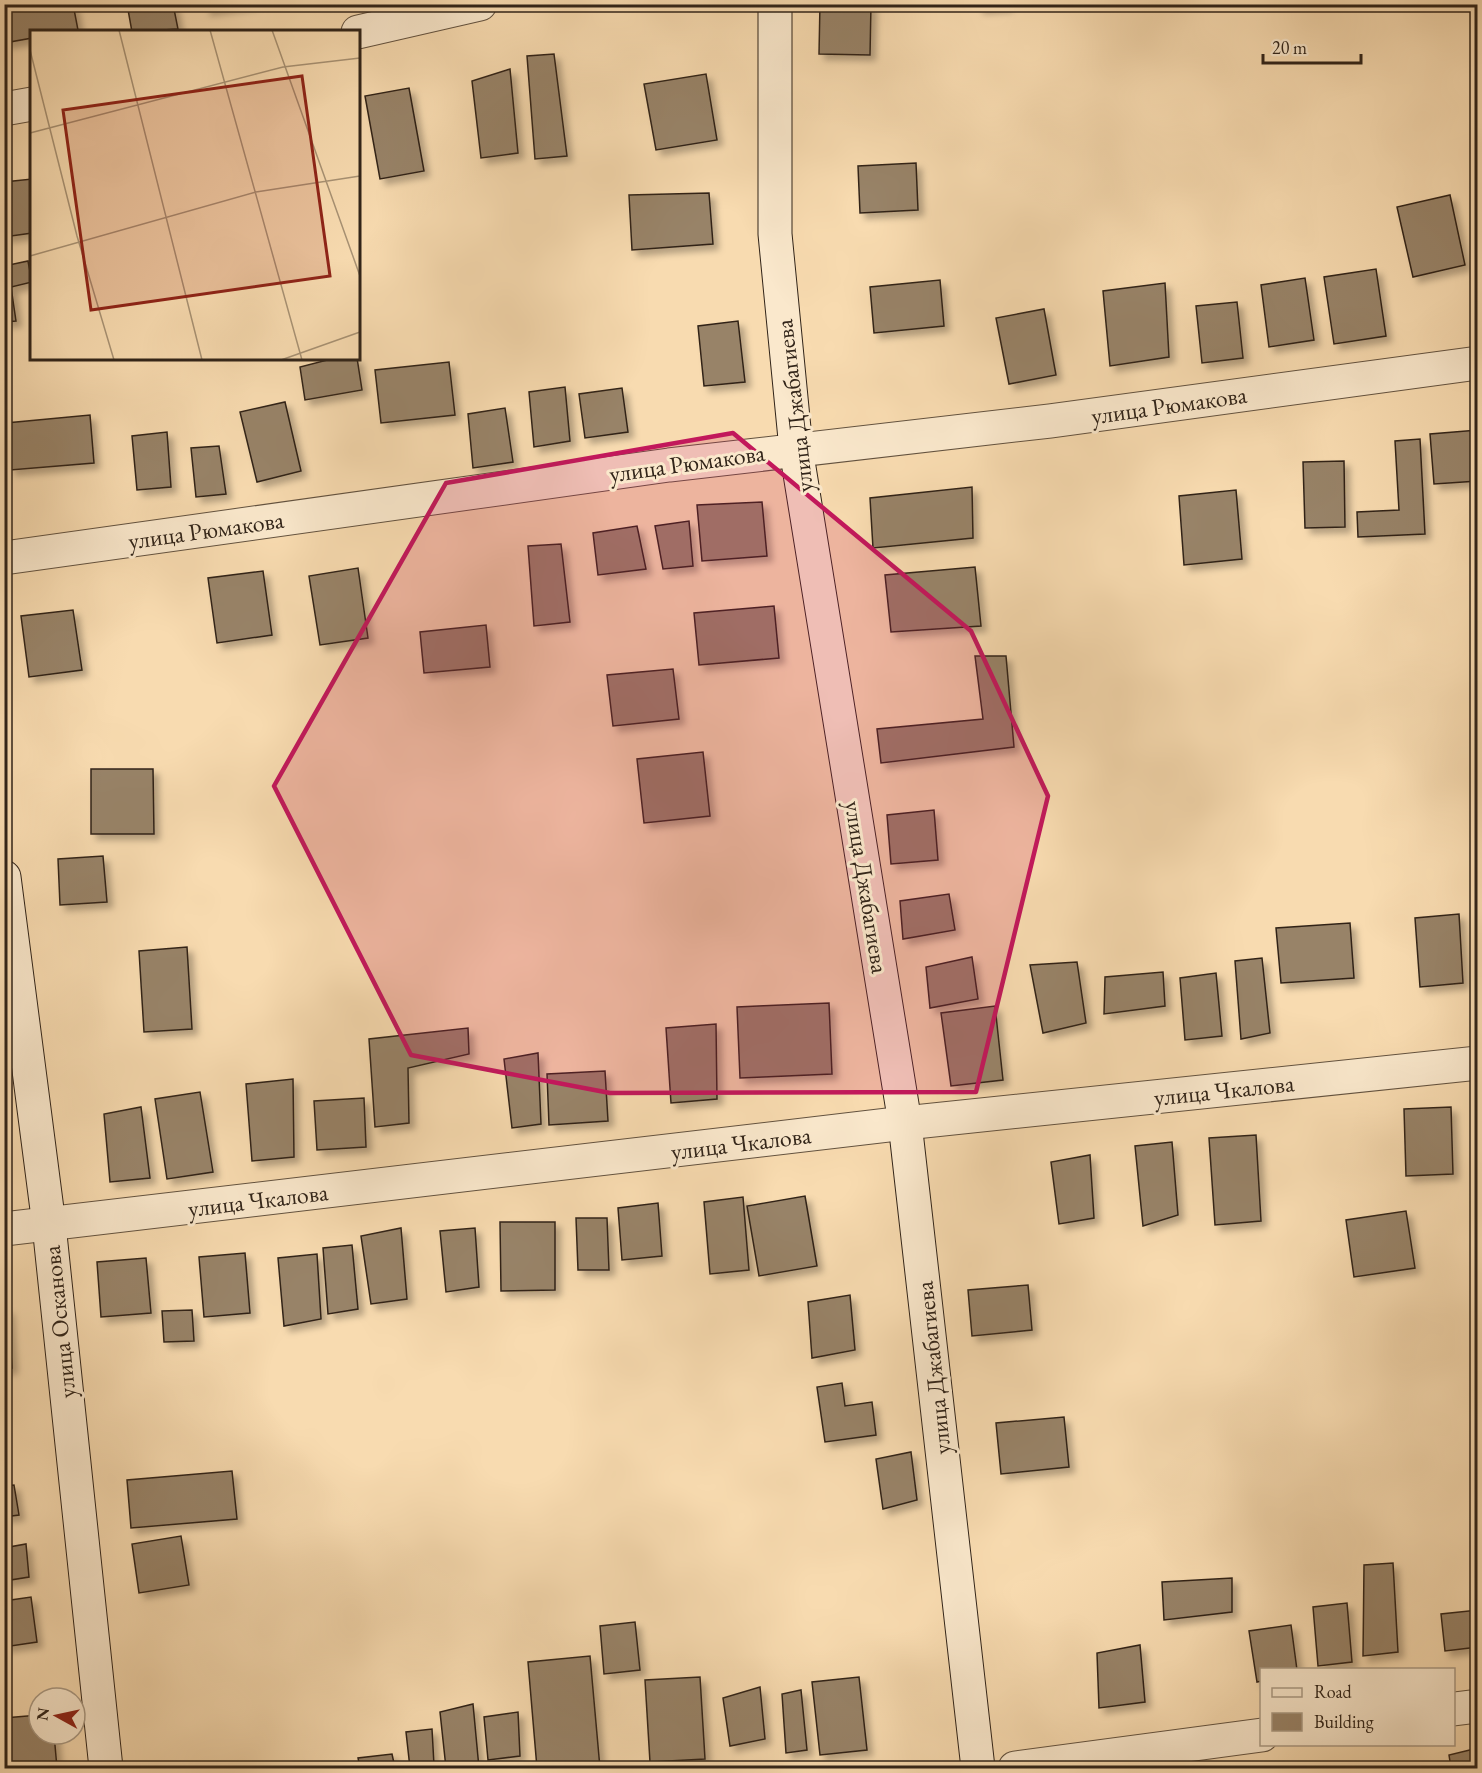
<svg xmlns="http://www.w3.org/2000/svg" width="1482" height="1773" font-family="'EB Garamond',serif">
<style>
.building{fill:#988368;stroke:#312419;stroke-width:1.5;filter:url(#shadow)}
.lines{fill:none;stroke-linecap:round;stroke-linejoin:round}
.street-casing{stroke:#63523f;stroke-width:35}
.secondary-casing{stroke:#312419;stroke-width:35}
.street{stroke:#fae8cc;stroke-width:33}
.secondary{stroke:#fae8cc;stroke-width:33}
.marked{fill:#c2185b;fill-opacity:0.2;stroke:#c2185b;stroke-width:4.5;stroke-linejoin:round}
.labels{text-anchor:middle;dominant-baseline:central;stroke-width:6;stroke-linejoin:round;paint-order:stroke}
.street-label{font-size:24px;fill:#312419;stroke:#fae8cc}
.inset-road{fill:none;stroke:#a89274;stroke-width:1.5}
.view{fill:#8f2418;fill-opacity:0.15;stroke:#8f2418;stroke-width:3}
.inset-edge{fill:none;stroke:#312419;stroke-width:3}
</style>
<defs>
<filter id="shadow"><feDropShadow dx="5.5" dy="5.5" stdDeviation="3" flood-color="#0004"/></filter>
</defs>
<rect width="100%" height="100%" fill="#f8dbb0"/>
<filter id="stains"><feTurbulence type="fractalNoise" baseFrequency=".00333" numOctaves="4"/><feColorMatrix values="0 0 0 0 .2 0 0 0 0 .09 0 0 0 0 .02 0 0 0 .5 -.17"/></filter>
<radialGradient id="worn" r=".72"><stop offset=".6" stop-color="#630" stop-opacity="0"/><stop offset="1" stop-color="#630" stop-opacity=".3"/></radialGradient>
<!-- building -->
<g class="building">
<polygon points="4,4 73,4 78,30 32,32 32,38 4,43"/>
<polygon points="127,4 173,4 178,29 132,32"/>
<polygon points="205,4 253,4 205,10"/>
<polygon points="820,4 871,4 870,55 819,54"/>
<polygon points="978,4 1007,4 1007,6 978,8"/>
<polygon points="554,54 567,156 535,159 527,56"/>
<polygon points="510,69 518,153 481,158 472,81"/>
<polygon points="706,74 717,140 656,150 644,84"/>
<polygon points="409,88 424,171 380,179 365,96"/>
<polygon points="916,163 918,210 860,213 858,166"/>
<polygon points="32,179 32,233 4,237 4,182"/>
<polygon points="709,193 713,244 632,250 629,195"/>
<polygon points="1450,195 1465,265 1413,277 1397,207"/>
<polygon points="28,261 32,282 11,287 16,321 4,322 4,266"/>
<polygon points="1376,269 1386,336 1334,344 1324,277"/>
<polygon points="1305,278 1314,340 1269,347 1261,285"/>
<polygon points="940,280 944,326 874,333 870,287"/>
<polygon points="1165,283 1169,357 1110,366 1103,291"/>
<polygon points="1237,302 1243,358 1202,363 1196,306"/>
<polygon points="1044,309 1056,375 1009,384 996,318"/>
<polygon points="738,321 745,382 704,386 698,326"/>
<polygon points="335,358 357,358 362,390 305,400 300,367"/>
<polygon points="449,362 455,415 381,423 375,370"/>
<polygon points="565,387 570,441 534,447 529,392"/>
<polygon points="622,388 628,432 585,438 579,394"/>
<polygon points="285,402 301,471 257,482 240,412"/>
<polygon points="505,408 513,462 473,468 468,414"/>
<polygon points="90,415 94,463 10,470 6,423"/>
<polygon points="1478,430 1478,481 1434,484 1430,434"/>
<polygon points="167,432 171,487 137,490 132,436"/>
<polygon points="1420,439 1425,534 1358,537 1357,512 1399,510 1395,441"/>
<polygon points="219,446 226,494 196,497 191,448"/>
<polygon points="1344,461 1345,527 1305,528 1303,462"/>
<polygon points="972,487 973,538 873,548 870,498"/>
<polygon points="1236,490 1242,559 1184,565 1179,496"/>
<polygon points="762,502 767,556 702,561 697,505"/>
<polygon points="689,521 693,566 663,569 655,526"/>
<polygon points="637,526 646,569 598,575 593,533"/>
<polygon points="561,544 570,622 534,626 528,546"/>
<polygon points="975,567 981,626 891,632 885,575"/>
<polygon points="358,568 368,638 320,645 309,576"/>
<polygon points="263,571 272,635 217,643 208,578"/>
<polygon points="774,606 779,658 699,665 694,613"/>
<polygon points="73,610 82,670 29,677 21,616"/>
<polygon points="486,625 490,667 424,673 420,632"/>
<polygon points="975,656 1006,656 1014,747 881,763 877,729 983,719"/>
<polygon points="673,669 679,719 613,726 607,675"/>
<polygon points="703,752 710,816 644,823 637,759"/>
<polygon points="91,769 153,769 154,834 91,834"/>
<polygon points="934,810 938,860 891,864 887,815"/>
<polygon points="103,856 107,902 60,905 58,859"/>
<polygon points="949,894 955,930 903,939 900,901"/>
<polygon points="1459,914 1463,983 1420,987 1415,918"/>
<polygon points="1350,923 1354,978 1281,983 1276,928"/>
<polygon points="187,947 192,1029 144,1032 139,951"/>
<polygon points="972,957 978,999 930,1008 926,967"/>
<polygon points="1262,958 1270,1033 1241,1039 1235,961"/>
<polygon points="1077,962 1086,1023 1043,1033 1030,965"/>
<polygon points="1163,972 1165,1006 1104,1014 1105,977"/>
<polygon points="1216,973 1222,1036 1185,1040 1180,978"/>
<polygon points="829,1003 832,1074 740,1078 737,1007"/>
<polygon points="995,1006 1003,1080 951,1086 941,1013"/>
<polygon points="716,1024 717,1099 671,1103 666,1028"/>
<polygon points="468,1028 469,1054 408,1068 409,1123 375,1127 369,1039"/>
<polygon points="538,1053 541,1124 512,1128 504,1059"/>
<polygon points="605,1071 608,1121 549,1125 547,1074"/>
<polygon points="293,1079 294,1157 252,1161 246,1084"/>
<polygon points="200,1092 213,1172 167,1179 155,1099"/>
<polygon points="364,1098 366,1147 317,1150 314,1101"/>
<polygon points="141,1107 150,1178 110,1182 104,1114"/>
<polygon points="1451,1107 1453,1174 1406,1176 1404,1109"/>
<polygon points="1478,1115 1478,1172 1474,1116"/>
<polygon points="1256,1135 1261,1221 1215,1225 1209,1138"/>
<polygon points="1172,1142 1178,1215 1143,1226 1135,1146"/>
<polygon points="1090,1155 1094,1218 1059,1224 1051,1162"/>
<polygon points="805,1196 817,1266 759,1276 747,1206"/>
<polygon points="743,1197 749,1270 710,1274 704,1202"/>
<polygon points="658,1203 662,1256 622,1260 618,1208"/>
<polygon points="1406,1211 1415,1268 1354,1277 1346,1220"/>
<polygon points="576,1218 607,1218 609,1270 578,1270"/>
<polygon points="500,1222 555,1222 555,1290 501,1291"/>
<polygon points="401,1228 407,1299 371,1304 361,1236"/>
<polygon points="475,1228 479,1287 446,1292 440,1231"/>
<polygon points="352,1245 358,1309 328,1314 323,1248"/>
<polygon points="245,1253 250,1313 204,1317 199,1257"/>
<polygon points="317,1254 321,1319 284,1326 278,1258"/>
<polygon points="146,1258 151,1313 101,1317 97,1262"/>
<polygon points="1028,1285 1032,1330 972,1336 968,1290"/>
<polygon points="850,1295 855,1350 812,1358 808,1302"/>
<polygon points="4,1309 8,1309 12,1368 4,1369"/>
<polygon points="192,1310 194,1341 164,1342 162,1311"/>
<polygon points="842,1383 845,1406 872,1402 876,1435 825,1442 817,1387"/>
<polygon points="1064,1417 1069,1467 1001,1474 996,1423"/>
<polygon points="911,1452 917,1500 883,1509 876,1459"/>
<polygon points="232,1471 237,1519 131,1528 127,1480"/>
<polygon points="14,1485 19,1515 4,1517 4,1486"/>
<polygon points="181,1536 189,1585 139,1593 132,1544"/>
<polygon points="26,1544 29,1577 4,1581 4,1548"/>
<polygon points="1393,1563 1398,1652 1363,1656 1364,1565"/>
<polygon points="1232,1578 1232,1612 1164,1620 1162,1582"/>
<polygon points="31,1597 37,1642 4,1647 4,1601"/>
<polygon points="1347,1603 1352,1662 1318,1666 1313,1607"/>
<polygon points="1478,1610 1478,1647 1445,1651 1441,1614"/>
<polygon points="635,1622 640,1670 604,1674 600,1626"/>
<polygon points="1291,1625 1297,1670 1262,1670 1262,1681 1257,1682 1249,1631"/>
<polygon points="1140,1645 1145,1702 1099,1708 1097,1653"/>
<polygon points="590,1656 600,1768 537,1768 528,1662"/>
<polygon points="700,1677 705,1759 650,1762 645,1680"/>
<polygon points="859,1677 867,1750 820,1755 812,1682"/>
<polygon points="760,1687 765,1739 730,1746 723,1698"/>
<polygon points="801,1690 807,1750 786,1753 782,1694"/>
<polygon points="473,1704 479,1768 446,1768 440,1712"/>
<polygon points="518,1712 520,1756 488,1760 484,1717"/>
<polygon points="39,1715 39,1734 54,1734 57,1768 4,1768 4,1718"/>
<polygon points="432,1729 434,1765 410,1768 406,1732"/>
<polygon points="1478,1748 1478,1768 1451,1768 1449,1755"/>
<polygon points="392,1754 395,1768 360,1768 358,1758"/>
<polygon points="1315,1763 1316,1768 1283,1768"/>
<polygon points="1355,1765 1355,1768 1332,1768"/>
</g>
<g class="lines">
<!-- street casing -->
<g class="street-casing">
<g id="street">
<polyline points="358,32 480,4"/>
<polyline points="4,109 32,104"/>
<polyline points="4,558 669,465 1050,421 1478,363"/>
<polyline points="4,1229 905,1123 1478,1063"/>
<polyline points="1454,1709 1478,1706"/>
<polyline points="1015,1768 1262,1735"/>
</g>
</g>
<!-- secondary casing -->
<g class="secondary-casing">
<g id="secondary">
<polyline points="775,4 775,234 796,449 905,1123 978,1768"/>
<polyline points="4,877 49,1225 106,1768"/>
</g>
</g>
<!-- street -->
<use href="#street" class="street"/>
<!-- secondary -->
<use href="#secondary" class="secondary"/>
</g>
<!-- marked area -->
<path class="marked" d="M733,433L971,631L1048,796L976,1092L610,1093L411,1055L274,786L446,483Z"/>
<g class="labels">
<!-- street labels -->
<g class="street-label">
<text transform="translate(1169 405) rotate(-8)">улица Рюмакова</text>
<text transform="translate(794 406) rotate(-97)">улица Джабагиева</text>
<text transform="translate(687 463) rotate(-8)">улица Рюмакова</text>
<text transform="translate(206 530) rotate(-8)">улица Рюмакова</text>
<text transform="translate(867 887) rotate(81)">улица Джабагиева</text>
<text transform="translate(1224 1090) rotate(-6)">улица Чкалова</text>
<text transform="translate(741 1143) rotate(-7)">улица Чкалова</text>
<text transform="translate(258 1200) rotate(-7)">улица Чкалова</text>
<text transform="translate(59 1322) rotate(-96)">улица Осканова</text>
<text transform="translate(933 1368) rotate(-96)">улица Джабагиева</text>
</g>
</g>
<!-- overview -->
<g transform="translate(30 30)">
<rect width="330" height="330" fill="#f8dbb0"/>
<path class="inset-road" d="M89,0L172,330M180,0L272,330M242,0L330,246M0,20L47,206L84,330M0,103L253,37L330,28M0,226L226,162L330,146M251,330L330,302"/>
<path class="view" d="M272,46L300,246L61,280L33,80Z"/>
<rect width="330" height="330" class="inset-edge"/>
</g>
<!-- margin -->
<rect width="1482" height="1773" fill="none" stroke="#f8dbb0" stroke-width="24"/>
<rect x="6" y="6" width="1470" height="1761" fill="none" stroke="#312419" stroke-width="3"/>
<rect x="12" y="12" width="1458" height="1749" fill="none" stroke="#312419" stroke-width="1.5"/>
<!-- legend -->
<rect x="1260" y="1668" width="195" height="78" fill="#fae8cc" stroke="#aa9a84" stroke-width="1.5"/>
<rect x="1272" y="1688" width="30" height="9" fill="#fae8cc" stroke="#aa9a84" stroke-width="1.5"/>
<text x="1314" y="1698" font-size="18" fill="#312419">Road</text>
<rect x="1272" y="1713" width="30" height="18" fill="#988368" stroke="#aa9a84" stroke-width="1.5"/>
<text x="1314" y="1728" font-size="18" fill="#312419">Building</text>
<!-- north arrow -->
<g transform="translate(57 1716) rotate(278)"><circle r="28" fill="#fae8cc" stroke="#aa9a84" stroke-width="1.5"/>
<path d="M0-4.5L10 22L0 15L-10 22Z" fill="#8f2418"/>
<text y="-9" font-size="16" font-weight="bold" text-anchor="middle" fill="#312419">N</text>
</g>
<!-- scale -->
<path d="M1263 54v9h98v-9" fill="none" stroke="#312419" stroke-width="3"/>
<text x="1272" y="54" font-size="18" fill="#312419" stroke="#fae8cc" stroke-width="4.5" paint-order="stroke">20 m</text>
<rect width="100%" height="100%" filter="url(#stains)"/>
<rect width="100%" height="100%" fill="url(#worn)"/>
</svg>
